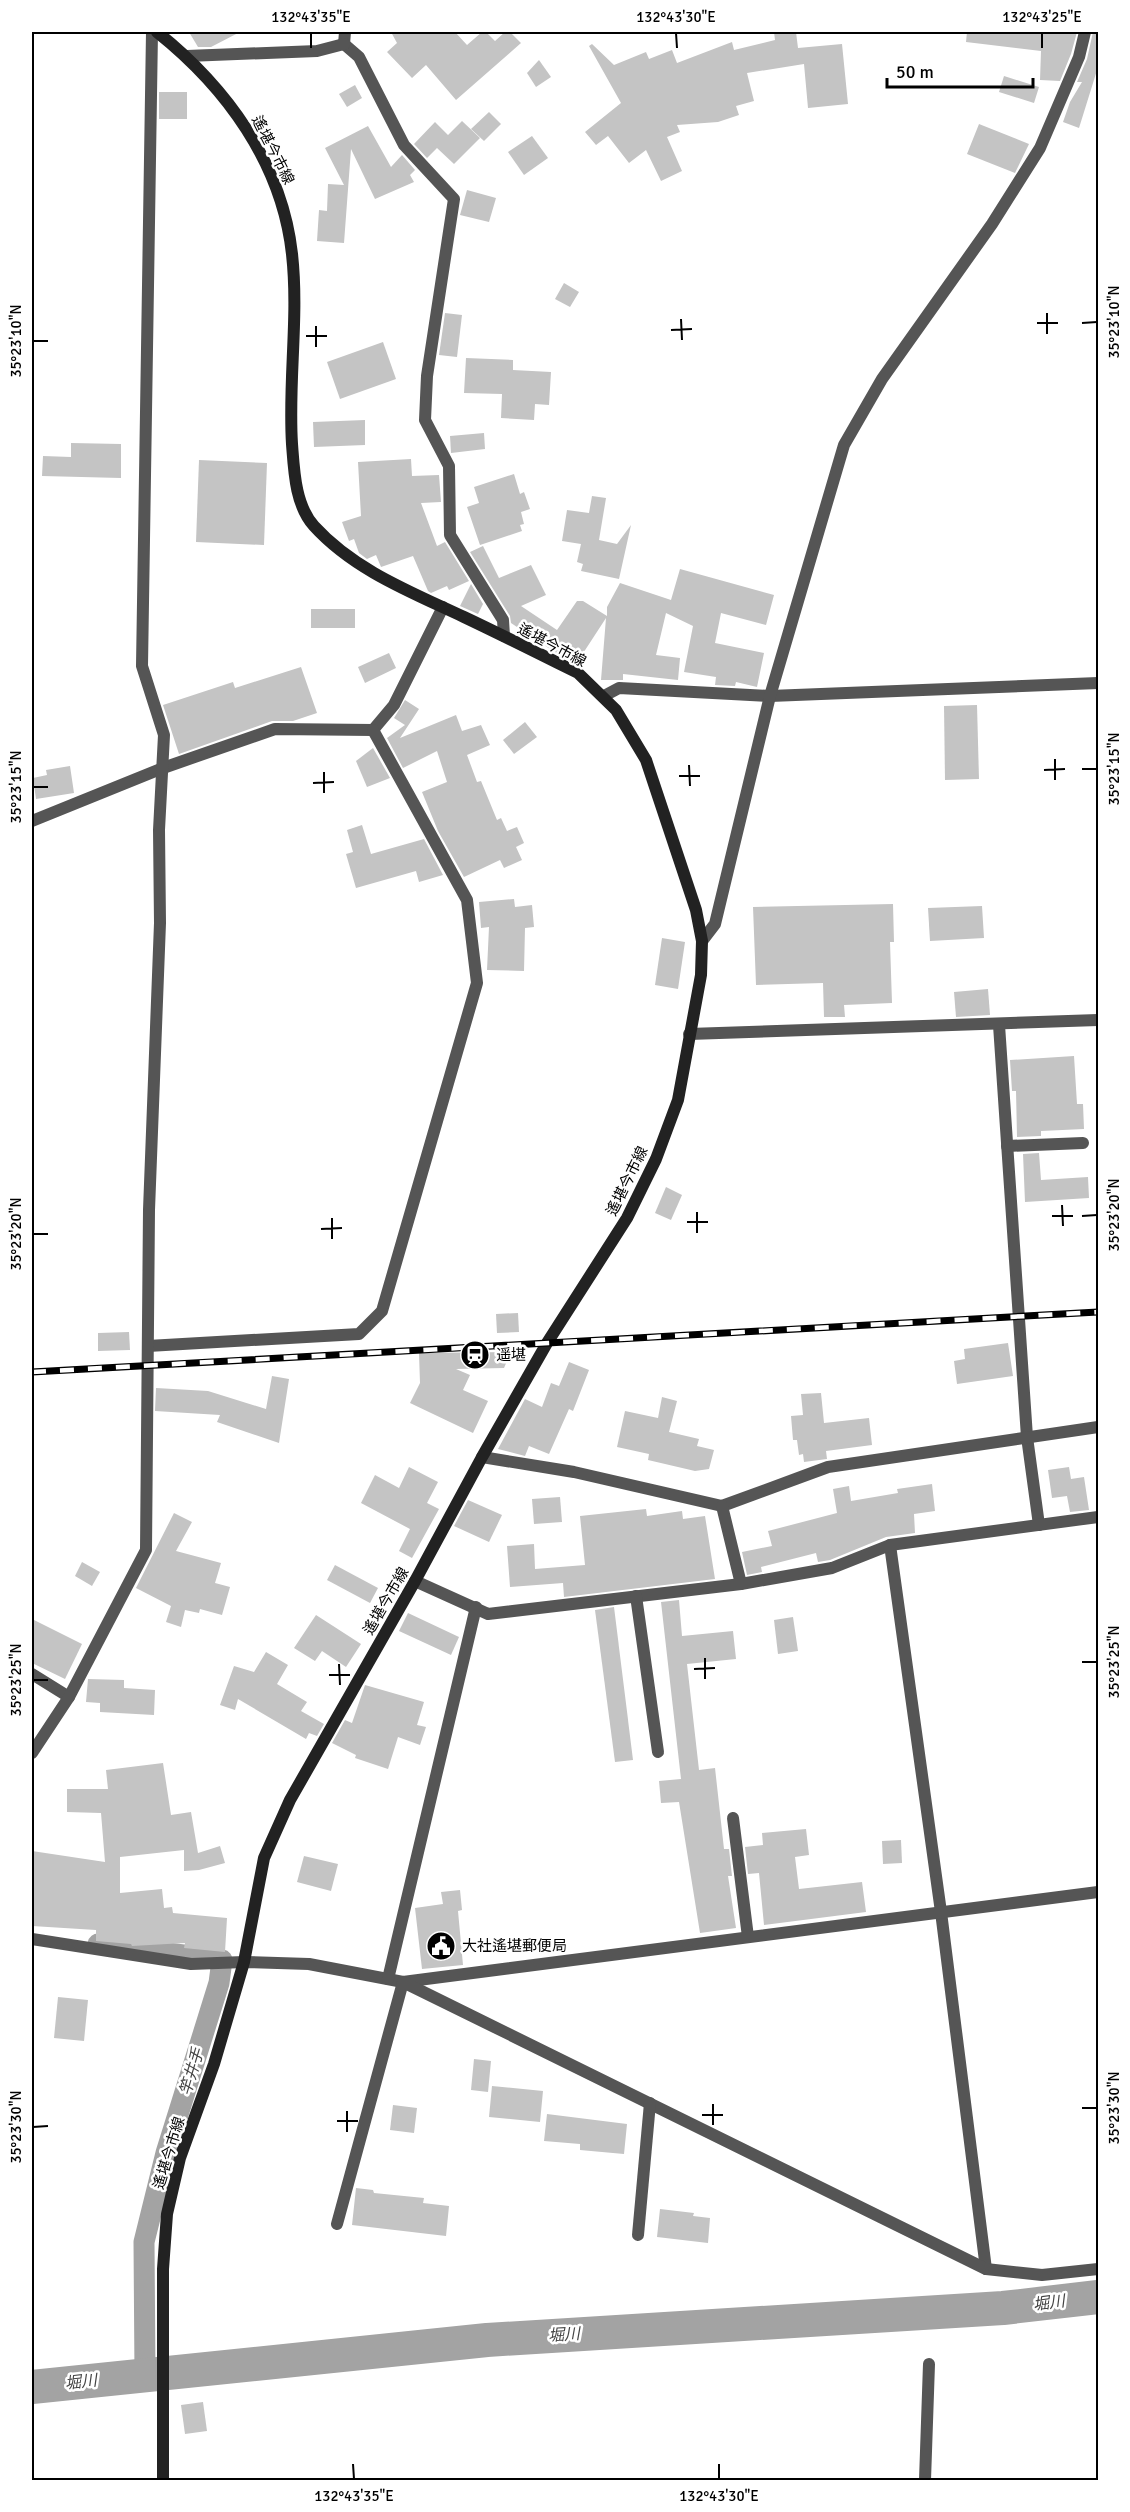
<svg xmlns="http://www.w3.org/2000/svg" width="1130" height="2512" font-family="Signika,'Noto Sans JP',sans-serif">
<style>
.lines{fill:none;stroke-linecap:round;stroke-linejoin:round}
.canal{stroke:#a3a3a3;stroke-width:21}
.river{stroke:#a3a3a3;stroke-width:34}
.building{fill:#c4c4c4}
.street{stroke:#555;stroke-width:12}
.secondary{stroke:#222;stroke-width:12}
.rail-casing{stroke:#000;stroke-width:7}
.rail{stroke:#fff;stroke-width:4.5;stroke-dasharray:14;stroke-linecap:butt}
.ticks{fill:none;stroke:#000;stroke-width:2}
.labels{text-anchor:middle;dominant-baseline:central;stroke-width:5;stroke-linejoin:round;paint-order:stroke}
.street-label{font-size:15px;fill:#000;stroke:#fff}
.poi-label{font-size:15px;fill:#000;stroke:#fff;text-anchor:start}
.water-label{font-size:16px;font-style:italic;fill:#444;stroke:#fff}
.neatline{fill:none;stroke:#000;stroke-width:2}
.ticks-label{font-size:15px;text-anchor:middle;fill:#000}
</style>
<rect width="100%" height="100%" fill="#fff"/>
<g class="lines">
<!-- canal -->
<polyline class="canal" points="98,1944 222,1960 219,1983 166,2153 144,2242 145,2374"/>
<!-- river -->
<polyline class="river" points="32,2387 487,2340 1003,2308 1098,2297"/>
</g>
<!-- building -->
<g class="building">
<polygon points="189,32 240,32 211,47 198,47"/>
<polygon points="391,32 455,32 467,45 482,32 486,32 495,41 505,32 510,32 521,43 456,100 426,65 412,78 387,52 397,43"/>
<polygon points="774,32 796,32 798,48 842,44 848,104 808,108 804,64 747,73 754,101 736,106 739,115 718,122 677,125 680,132 667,137 682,171 661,181 646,150 629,163 608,136 596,145 585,132 621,103 589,46 592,44 614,65 646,52 649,59 672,50 677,63 732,42 734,50 775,40"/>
<polygon points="967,32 1077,32 1071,54 1060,81 1040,80 1041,51 966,42"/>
<polygon points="1093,32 1098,32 1098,67 1079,128 1063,122 1070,102 1082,82 1077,82 1087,59"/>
<polygon points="539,60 551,77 536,87 527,73"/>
<polygon points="1004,76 1039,87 1034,103 999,92"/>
<polygon points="355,85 362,98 347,107 339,94"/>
<rect x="159" y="92" width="28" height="27"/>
<polygon points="489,112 501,124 484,141 471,129"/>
<polygon points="462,121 480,138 454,164 437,148 427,158 414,144 435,122 448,135"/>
<polygon points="979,124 1029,144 1015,173 967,154"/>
<polygon points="368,126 391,167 402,155 415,170 410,175 414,182 375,199 351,149 344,243 317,241 319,210 327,211 328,184 344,185 325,148"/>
<polygon points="532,136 548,158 524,175 508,152"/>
<polygon points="467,190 496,198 489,222 460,215"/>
<polygon points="564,283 579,292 570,307 555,299"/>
<polygon points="445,313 462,315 457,357 439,355"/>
<polygon points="383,342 396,379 340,399 327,362"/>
<polygon points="466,358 513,360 513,370 551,372 549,405 535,404 534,420 501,418 502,394 464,393"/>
<polygon points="365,420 365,445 314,447 313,422"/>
<polygon points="484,433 485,449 451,453 450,436"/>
<polygon points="71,443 121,444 121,478 42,476 43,456 71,457"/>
<polygon points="411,459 412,476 439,475 441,502 421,503 437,546 445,542 469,581 449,590 447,586 431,593 428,591 413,556 381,567 376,555 367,559 359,553 354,539 349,541 342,522 361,516 358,462"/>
<polygon points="199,460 267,463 264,545 196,542"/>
<polygon points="514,474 520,494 524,492 530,509 521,512 524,524 520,525 522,531 480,545 467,507 479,503 474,487"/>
<polygon points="592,496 606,498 599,540 617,544 631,525 619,579 581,571 583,564 577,562 581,544 562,541 567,510 589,513"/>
<polygon points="483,546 499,578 531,565 546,595 521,606 557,630 577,601 583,601 607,616 607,607 620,583 671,600 680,569 774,595 766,625 721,613 715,643 764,653 757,687 736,682 735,686 715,685 716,677 684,672 693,626 666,613 656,655 680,658 678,680 623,674 623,680 601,680 606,618 578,661 562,650 559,654 553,651 511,623 510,616 470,552"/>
<polygon points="471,584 483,604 478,614 460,606"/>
<rect x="311" y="609" width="44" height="19"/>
<polygon points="389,653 396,668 365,683 358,667"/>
<polygon points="301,667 317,713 293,721 272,721 179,754 163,705 233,682 235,688"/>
<polygon points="405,700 419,709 400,738 456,715 462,731 481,725 490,745 467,755 477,782 481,781 497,820 501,818 507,831 517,827 524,843 516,847 522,860 504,868 500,860 464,877 438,831 422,792 447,782 437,751 403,768 387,738 405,725 394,718"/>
<polygon points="977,705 979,779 945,780 944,706"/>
<polygon points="525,722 537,737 514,754 503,740"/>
<polygon points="373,748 390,778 367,787 356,761"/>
<polygon points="70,766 74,793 36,799 33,778 47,775 46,770"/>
<polygon points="362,825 371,854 424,839 443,875 419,882 416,871 356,888 346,854 353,852 347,830"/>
<polygon points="514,899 515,907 532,905 534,927 525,928 524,971 487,970 489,927 481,928 479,902"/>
<polygon points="893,904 894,942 890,942 892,1003 844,1005 845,1017 824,1017 823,983 756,985 753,907"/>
<polygon points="982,906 984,938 930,941 928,908"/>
<polygon points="662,938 685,942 678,989 655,985"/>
<polygon points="988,989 990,1015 956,1017 954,992"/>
<polygon points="1074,1056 1077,1104 1083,1104 1084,1129 1041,1131 1041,1136 1017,1137 1016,1091 1012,1091 1010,1060"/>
<polygon points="1039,1153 1041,1180 1088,1177 1089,1198 1025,1202 1023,1154"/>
<polygon points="666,1187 682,1195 671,1220 655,1213"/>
<polygon points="518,1313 519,1332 497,1333 496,1314"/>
<polygon points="129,1332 130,1350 98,1351 98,1333"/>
<polygon points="1008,1343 1013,1376 957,1384 954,1361 965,1359 964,1349"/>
<polygon points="511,1352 504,1368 456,1369 470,1375 463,1390 488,1401 473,1433 410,1403 420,1383 419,1353"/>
<polygon points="569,1362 589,1370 573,1411 569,1409 549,1454 529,1446 525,1456 498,1449 525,1399 542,1407 551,1383 559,1386"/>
<polygon points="272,1376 289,1379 279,1443 217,1422 220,1415 155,1411 156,1388 208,1391 266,1409"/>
<polygon points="821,1393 824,1423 869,1418 872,1445 826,1451 827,1459 804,1462 803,1454 799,1455 797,1440 793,1440 791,1416 803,1415 801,1394"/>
<polygon points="662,1397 677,1401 669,1432 699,1439 697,1446 714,1450 709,1469 695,1471 648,1460 649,1454 617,1447 625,1411 658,1418"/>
<polygon points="409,1467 438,1482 427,1503 439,1509 412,1558 399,1551 410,1529 361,1503 375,1475 399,1488"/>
<polygon points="1069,1467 1071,1479 1084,1477 1089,1510 1070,1512 1067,1496 1052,1498 1048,1470"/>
<polygon points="932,1484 935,1511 914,1514 915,1533 886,1537 830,1560 818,1562 816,1553 761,1567 762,1572 747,1575 742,1552 772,1546 768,1531 837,1513 833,1489 849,1486 851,1501 898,1493 897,1489"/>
<polygon points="560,1497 562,1522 534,1524 532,1499"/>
<polygon points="468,1500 502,1515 489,1542 454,1526"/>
<polygon points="646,1509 647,1516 682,1511 683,1519 705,1516 715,1579 564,1597 563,1583 510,1587 507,1546 534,1544 535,1569 585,1565 580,1516"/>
<polygon points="174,1513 192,1522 176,1551 221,1563 215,1583 230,1587 222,1615 200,1609 199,1613 185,1610 181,1627 166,1622 171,1606 136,1588"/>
<polygon points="82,1562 100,1572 92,1586 75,1576"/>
<polygon points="335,1565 378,1588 370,1603 327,1580"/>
<polygon points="679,1600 682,1636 733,1631 736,1659 687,1664 699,1770 715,1768 724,1849 729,1849 732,1876 728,1876 736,1928 700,1933 679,1802 661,1803 659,1781 681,1779 661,1602"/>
<polygon points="614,1607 633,1760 615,1762 595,1610"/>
<polygon points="408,1613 459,1637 451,1655 399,1631"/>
<polygon points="316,1615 361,1644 346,1667 322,1651 315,1661 294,1648"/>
<polygon points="793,1617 798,1651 778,1654 774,1620"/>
<polygon points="32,1619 82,1644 65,1679 32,1663"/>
<polygon points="266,1652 288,1665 277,1684 307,1702 301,1711 324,1724 317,1736 309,1733 306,1739 238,1699 235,1710 220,1705 234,1666 254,1672"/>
<polygon points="88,1679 124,1680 124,1688 155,1690 154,1715 100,1712 100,1703 86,1702"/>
<polygon points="365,1685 424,1702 417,1725 426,1727 420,1745 398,1737 388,1769 355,1758 356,1755 332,1743 345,1720 352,1723"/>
<polygon points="163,1763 171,1815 191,1812 198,1853 220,1846 225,1863 199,1870 184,1871 184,1850 120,1857 120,1893 162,1889 164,1908 172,1907 173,1913 227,1918 225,1952 184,1948 185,1943 132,1946 131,1944 96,1941 96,1930 32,1926 32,1851 105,1862 101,1813 67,1812 67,1789 108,1789 106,1770"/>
<polygon points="806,1829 809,1855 795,1857 799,1889 862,1882 866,1912 764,1925 759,1873 748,1874 745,1847 763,1845 762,1833"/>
<polygon points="901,1840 902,1863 883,1864 882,1841"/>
<polygon points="304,1856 338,1864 331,1891 297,1882"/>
<polygon points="460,1890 462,1910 458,1911 463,1965 422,1969 415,1908 443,1904 441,1892"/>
<polygon points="58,1997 88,2000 84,2041 54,2038"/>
<polygon points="474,2059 491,2061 488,2092 471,2090"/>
<polygon points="492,2086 543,2091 540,2122 489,2117"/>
<polygon points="393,2105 417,2108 414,2133 390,2130"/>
<polygon points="547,2114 627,2124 624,2154 580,2150 580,2144 544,2141"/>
<polygon points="356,2188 373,2190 374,2193 424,2198 423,2203 449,2206 446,2236 352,2225"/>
<polygon points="660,2209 694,2213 693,2216 710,2218 708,2243 657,2237"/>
<polygon points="203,2402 207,2431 185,2434 181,2405"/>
</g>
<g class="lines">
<!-- street -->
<g class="street">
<polyline points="344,44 359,57 404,145 454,199 427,376 425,420 449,466 450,535 503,620 504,636"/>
<polyline points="344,44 345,32"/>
<polyline points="187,56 317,51 344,44"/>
<polyline points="604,696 619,688 770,696 1098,683"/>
<polyline points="32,821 163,768 275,729 373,730 394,705 443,607"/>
<polyline points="702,941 715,924 770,696 844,445 882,379 992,224 1040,148 1079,57 1085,32"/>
<polyline points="999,1025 1027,1437 1039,1525"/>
<polyline points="689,1034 1098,1020"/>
<polyline points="1007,1146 1083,1143"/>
<polyline points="148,1346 359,1334 382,1311 477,983 467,900 373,730"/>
<polyline points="482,1457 574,1472 722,1506 828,1467 1098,1427"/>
<polyline points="722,1506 741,1584"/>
<polyline points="890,1545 941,1912 986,2269"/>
<polyline points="415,1581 488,1614 741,1584 832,1568 890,1545 1098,1517"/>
<polyline points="636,1596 658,1752"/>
<polyline points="32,1674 69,1697"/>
<polyline points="32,1753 69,1697 146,1550 149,1210 160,923 159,830 164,735 142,666 152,32"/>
<polyline points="733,1818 748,1937"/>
<polyline points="32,1939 191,1964 244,1962 309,1964 403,1982 1098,1892"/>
<polyline points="388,1979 476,1607"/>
<polyline points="337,2224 403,1982 986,2269 1042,2275 1098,2269"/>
<polyline points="638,2235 650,2103"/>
<polyline points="925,2480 929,2364"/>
</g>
<!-- secondary -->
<path class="secondary" d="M157,32C226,87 282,163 292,254C299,317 288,381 292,444C294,470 295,505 314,526C354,570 411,592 464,617C502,635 540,654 578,673L616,710L646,760L696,910L702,941L701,975L678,1100L656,1159L627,1218L547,1343L482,1457L415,1581L290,1800L264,1858L244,1962L214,2064L180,2158L167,2214L163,2269V2480"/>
<!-- rail casing -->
<g class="rail-casing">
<polyline id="rail" points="32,1372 1098,1312"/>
</g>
<!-- rail -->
<use href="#rail" class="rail"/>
</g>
<!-- ticks -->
<path class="ticks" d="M311,33V48M676,33L677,48M1042,33V48M1047,313V334M681,319L682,340M1037,323H1058M1082,323L1097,322M316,326V347M671,330L692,329M306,336H327M33,341H48M1055,759V780M689,765L690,786M1082,769H1097M1044,770L1065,769M324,772V793M679,776H700M313,783L334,782M33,787H48M1062,1205L1063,1226M697,1212V1233M1052,1216H1073M1082,1216L1097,1215M332,1218V1239M687,1222H708M321,1229L342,1228M33,1234H48M705,1658V1679M1082,1662H1097M339,1664L340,1685M694,1669L715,1668M329,1675H350M33,1680H48M713,2104V2125M1082,2108H1097M347,2111V2132M702,2115H723M337,2121H358M33,2127L48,2126M353,2464L354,2479M719,2464V2479"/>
<!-- icons -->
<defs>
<g id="station-disc" transform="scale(1.5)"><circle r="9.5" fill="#000" stroke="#fff"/><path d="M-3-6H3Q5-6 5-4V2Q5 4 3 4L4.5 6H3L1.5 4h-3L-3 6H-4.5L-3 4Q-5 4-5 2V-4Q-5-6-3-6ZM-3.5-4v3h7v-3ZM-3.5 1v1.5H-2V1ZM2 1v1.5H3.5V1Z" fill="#fff"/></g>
<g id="civic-disc" transform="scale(1.5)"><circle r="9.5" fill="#000" stroke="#fff"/><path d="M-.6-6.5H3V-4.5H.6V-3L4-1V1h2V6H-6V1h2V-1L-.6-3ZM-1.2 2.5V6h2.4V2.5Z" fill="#fff"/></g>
</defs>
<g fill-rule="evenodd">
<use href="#station-disc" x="475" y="1355"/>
<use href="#civic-disc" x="441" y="1946"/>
</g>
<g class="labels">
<!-- street labels -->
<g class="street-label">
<text transform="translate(273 150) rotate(63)">遙堪今市線</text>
<text transform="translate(552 645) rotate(28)">遙堪今市線</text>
<text transform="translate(627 1181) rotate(-64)">遙堪今市線</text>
<text transform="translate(386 1601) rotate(-60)">遙堪今市線</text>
<text transform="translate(169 2153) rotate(-73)">遙堪今市線</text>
</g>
<!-- poi labels -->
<g class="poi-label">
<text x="496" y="1355">遥堪</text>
<text x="462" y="1946">大社遙堪郵便局</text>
</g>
<!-- water labels -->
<g class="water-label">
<text transform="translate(192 2072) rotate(-73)">竿井手</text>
<text transform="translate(1049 2303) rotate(-7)">堀川</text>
<text transform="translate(564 2335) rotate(-4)">堀川</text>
<text transform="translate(81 2382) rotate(-6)">堀川</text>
</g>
</g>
<!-- border -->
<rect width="1130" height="2512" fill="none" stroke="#ffffff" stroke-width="66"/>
<!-- scale -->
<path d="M887 78v9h146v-9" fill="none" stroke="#000000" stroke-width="3"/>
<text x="896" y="78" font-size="18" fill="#000000" stroke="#ffffff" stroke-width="4.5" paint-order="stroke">50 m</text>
<rect x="33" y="33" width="1064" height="2446" class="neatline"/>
<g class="ticks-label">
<text x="311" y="22">132°43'35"E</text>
<text x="676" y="22">132°43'30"E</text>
<text x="1042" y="22">132°43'25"E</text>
<text transform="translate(1114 322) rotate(-90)" y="5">35°23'10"N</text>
<text transform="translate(16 341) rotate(-90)" y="5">35°23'10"N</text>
<text transform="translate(1114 769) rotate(-90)" y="5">35°23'15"N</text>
<text transform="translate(16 787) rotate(-90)" y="5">35°23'15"N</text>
<text transform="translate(1114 1215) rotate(-90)" y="5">35°23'20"N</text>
<text transform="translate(16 1234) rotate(-90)" y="5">35°23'20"N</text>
<text transform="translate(1114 1662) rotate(-90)" y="5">35°23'25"N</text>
<text transform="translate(16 1680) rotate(-90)" y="5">35°23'25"N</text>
<text transform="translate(1114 2108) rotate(-90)" y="5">35°23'30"N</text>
<text transform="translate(16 2127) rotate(-90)" y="5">35°23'30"N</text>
<text x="354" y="2501">132°43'35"E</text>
<text x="719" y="2501">132°43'30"E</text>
</g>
</svg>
